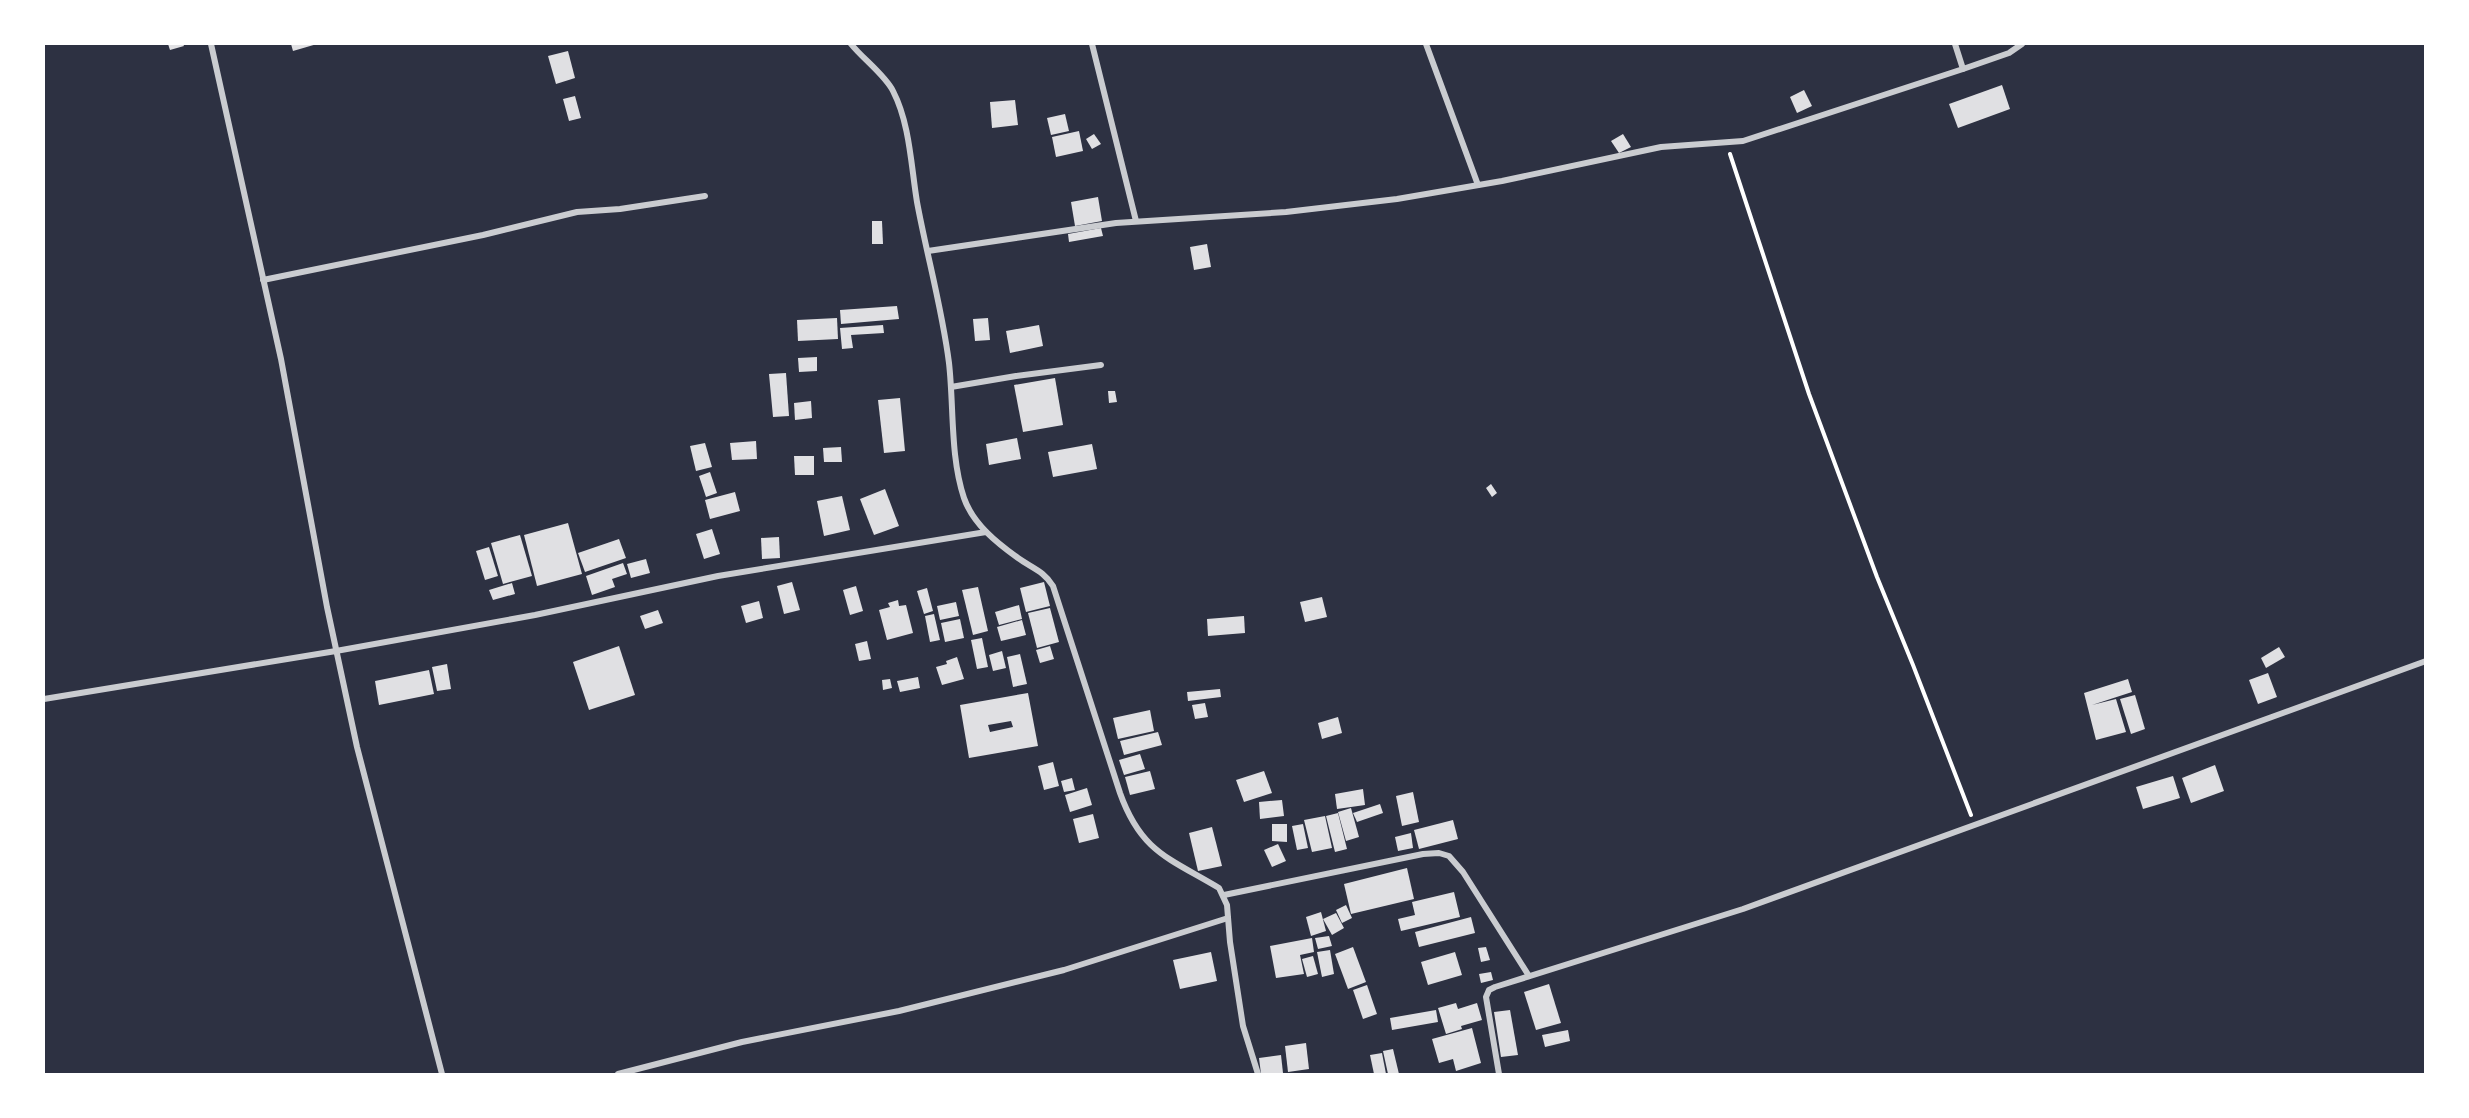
<svg xmlns="http://www.w3.org/2000/svg" width="2469" height="1118" font-family="Raleway,sans-serif">
<style>
.building{fill:#e0e0e3;fill-rule:evenodd}
.lines{fill:none;stroke-linecap:round;stroke-linejoin:round}
.path{stroke:#fff;stroke-width:4}
.minor{stroke:#caccd0;stroke-width:6}
</style>
<rect width="100%" height="100%" fill="#2d3142"/>
<!-- building -->
<g class="building">
<polygon points="168,44 183,44 184,46 170,50"/>
<polygon points="291,44 317,44 293,51"/>
<polygon points="568,51 575,78 556,84 548,56"/>
<polygon points="2002,85 2010,109 1958,128 1949,104"/>
<polygon points="1804,90 1812,106 1797,113 1790,97"/>
<polygon points="575,96 581,118 569,121 563,99"/>
<polygon points="1015,100 1018,125 992,128 990,102"/>
<polygon points="1065,114 1069,131 1051,135 1047,118"/>
<polygon points="1079,131 1083,151 1056,157 1052,137"/>
<polygon points="1094,134 1101,144 1092,149 1086,139"/>
<polygon points="1623,134 1631,147 1619,153 1611,141"/>
<polygon points="1098,197 1102,221 1075,226 1071,202"/>
<polygon points="872,221 882,221 883,244 872,244"/>
<polygon points="1101,228 1103,236 1069,242 1068,234"/>
<polygon points="1207,244 1211,267 1194,270 1190,247"/>
<polygon points="897,306 899,319 841,324 840,310"/>
<polygon points="837,318 838,339 798,341 797,320"/>
<polygon points="988,318 990,340 975,341 973,319"/>
<polygon points="883,325 884,333 851,335 853,348 842,349 840,328"/>
<polygon points="1039,325 1043,346 1010,353 1006,331"/>
<polygon points="817,357 817,371 799,372 798,358"/>
<polygon points="786,373 789,416 773,417 769,374"/>
<polygon points="1055,378 1063,425 1023,432 1014,385"/>
<polygon points="1108,391 1115,391 1117,402 1109,403"/>
<polygon points="900,398 905,451 884,453 878,400"/>
<polygon points="811,401 812,418 795,420 794,403"/>
<polygon points="1017,438 1021,459 989,465 986,444"/>
<polygon points="756,441 757,459 732,460 730,443"/>
<polygon points="705,443 712,467 696,471 690,446"/>
<polygon points="1092,444 1097,469 1053,477 1048,452"/>
<polygon points="841,447 842,462 824,462 823,448"/>
<polygon points="794,456 814,456 814,475 795,475"/>
<polygon points="710,472 717,493 706,497 699,476"/>
<polygon points="1491,484 1497,493 1492,497 1486,488"/>
<polygon points="885,489 899,526 874,535 860,499"/>
<polygon points="735,492 740,511 710,519 705,500"/>
<polygon points="842,496 850,530 824,536 817,501"/>
<polygon points="568,523 582,574 537,586 524,535"/>
<polygon points="712,529 720,554 704,559 696,534"/>
<polygon points="520,535 532,576 503,584 491,543"/>
<polygon points="779,537 780,558 762,559 761,538"/>
<polygon points="619,539 626,558 585,572 578,553"/>
<polygon points="489,547 498,576 485,580 476,551"/>
<polygon points="646,559 650,573 631,578 627,564"/>
<polygon points="623,563 627,574 612,579 615,587 592,595 586,576"/>
<polygon points="792,582 800,610 784,614 777,586"/>
<polygon points="1044,582 1050,606 1026,612 1020,588"/>
<polygon points="512,583 515,594 493,600 489,590"/>
<polygon points="856,586 863,611 850,615 843,590"/>
<polygon points="978,587 988,631 973,635 962,590"/>
<polygon points="927,588 933,611 924,614 917,591"/>
<polygon points="1322,597 1327,617 1305,622 1300,602"/>
<polygon points="898,600 899,606 906,605 913,633 887,640 879,610 890,607 888,603"/>
<polygon points="759,601 763,618 746,623 741,606"/>
<polygon points="956,602 959,616 940,620 937,606"/>
<polygon points="1019,605 1022,619 999,625 995,612"/>
<polygon points="1050,608 1059,642 1037,648 1028,613"/>
<polygon points="658,610 663,623 645,629 640,616"/>
<polygon points="934,614 940,640 930,642 925,616"/>
<polygon points="1244,616 1245,633 1208,636 1207,619"/>
<polygon points="960,619 964,638 945,642 941,623"/>
<polygon points="1022,620 1026,635 1001,641 997,627"/>
<polygon points="982,638 988,667 977,669 971,640"/>
<polygon points="867,641 871,659 859,661 855,644"/>
<polygon points="619,646 635,695 589,710 573,662"/>
<polygon points="1050,646 1054,659 1040,663 1036,650"/>
<polygon points="2279,647 2285,657 2266,668 2261,658"/>
<polygon points="1002,651 1006,668 993,671 989,655"/>
<polygon points="1020,654 1027,684 1013,687 1007,657"/>
<polygon points="957,657 964,679 942,685 936,667 947,664 946,661"/>
<polygon points="447,664 451,689 437,691 432,667"/>
<polygon points="429,670 434,694 379,705 375,681"/>
<polygon points="2268,673 2277,697 2258,704 2249,680"/>
<polygon points="918,677 920,688 900,692 897,681"/>
<polygon points="890,679 892,688 883,690 882,680"/>
<polygon points="2128,679 2132,692 2092,705 2116,699 2126,732 2096,740 2084,693"/>
<polygon points="1220,689 1221,697 1188,701 1187,692"/>
<path d="M1028,693L1038,746L969,758L960,705ZM1011,721L1013,727L990,732L988,725Z"/>
<polygon points="2135,695 2145,729 2131,734 2120,699"/>
<polygon points="1205,703 1208,717 1195,719 1192,705"/>
<polygon points="1150,710 1154,731 1118,739 1113,718"/>
<polygon points="1338,717 1342,733 1322,739 1318,723"/>
<polygon points="1158,732 1162,745 1124,755 1120,741"/>
<polygon points="1140,754 1145,769 1124,775 1119,760"/>
<polygon points="1053,762 1059,786 1044,790 1038,766"/>
<polygon points="2215,765 2224,791 2191,803 2182,778"/>
<polygon points="1150,771 1155,789 1130,795 1125,777"/>
<polygon points="1264,771 1272,793 1244,802 1236,780"/>
<polygon points="2173,776 2180,798 2143,809 2136,787"/>
<polygon points="1072,778 1075,790 1064,792 1061,781"/>
<polygon points="1087,788 1092,805 1070,812 1065,795"/>
<polygon points="1363,789 1365,805 1337,809 1335,794"/>
<polygon points="1413,792 1419,822 1402,826 1396,796"/>
<polygon points="1282,800 1284,816 1260,819 1259,802"/>
<polygon points="1380,804 1383,813 1357,822 1353,813"/>
<polygon points="1351,808 1359,837 1346,841 1338,812"/>
<polygon points="1338,813 1347,849 1335,852 1326,816"/>
<polygon points="1093,814 1099,838 1079,843 1073,819"/>
<polygon points="1325,816 1332,848 1312,852 1304,820"/>
<polygon points="1453,820 1458,839 1419,849 1414,830"/>
<polygon points="1272,824 1287,824 1287,842 1272,841"/>
<polygon points="1303,824 1308,848 1297,850 1292,826"/>
<polygon points="1212,827 1222,866 1198,871 1189,833"/>
<polygon points="1411,833 1413,848 1398,851 1395,837"/>
<polygon points="1278,844 1286,861 1272,867 1264,850"/>
<polygon points="1407,868 1414,899 1351,914 1344,884"/>
<polygon points="1454,892 1460,917 1401,931 1398,919 1415,915 1412,902"/>
<polygon points="1346,905 1352,918 1342,923 1336,910"/>
<polygon points="1321,912 1326,931 1311,936 1306,917"/>
<polygon points="1336,913 1344,928 1332,935 1323,919"/>
<polygon points="1471,917 1475,933 1419,947 1415,932"/>
<polygon points="1329,936 1332,946 1318,949 1315,938"/>
<polygon points="1312,938 1314,952 1300,955 1304,974 1276,978 1270,946"/>
<polygon points="1353,947 1366,982 1348,989 1335,954"/>
<polygon points="1486,947 1490,960 1481,962 1478,948"/>
<polygon points="1330,950 1334,974 1322,977 1317,952"/>
<polygon points="1211,952 1217,981 1180,989 1173,960"/>
<polygon points="1455,952 1462,975 1428,985 1421,962"/>
<polygon points="1313,956 1318,974 1307,977 1302,959"/>
<polygon points="1491,972 1493,980 1481,983 1479,974"/>
<polygon points="1549,984 1561,1023 1536,1030 1524,992"/>
<polygon points="1367,985 1377,1014 1363,1019 1353,990"/>
<polygon points="1456,1003 1458,1009 1477,1003 1482,1020 1461,1026 1462,1029 1446,1034 1438,1008"/>
<polygon points="1436,1010 1438,1022 1392,1030 1390,1018"/>
<polygon points="1510,1010 1518,1055 1501,1057 1494,1012"/>
<polygon points="1472,1028 1481,1063 1456,1071 1453,1059 1439,1063 1432,1039"/>
<polygon points="1568,1030 1570,1041 1545,1047 1542,1035"/>
<polygon points="1306,1043 1309,1069 1288,1072 1285,1046"/>
<polygon points="1393,1049 1399,1074 1388,1074 1383,1051"/>
<polygon points="1382,1053 1386,1074 1374,1074 1370,1055"/>
<polygon points="1281,1055 1283,1073 1261,1074 1259,1058"/>
</g>
<g class="lines">
<!-- path -->
<polyline class="path" points="1730,154 1809,394 1877,577 1913,665 1971,815"/>
<!-- minor -->
<g class="minor">
<polyline points="211,44 281,359 327,607 357,747 442,1074"/>
<path d="M851,44C863,59 885,75 893,91C910,124 911,166 917,202C927,256 942,308 949,363C954,407 950,456 964,498C973,524 997,543 1018,558C1032,568 1044,571 1053,586L1120,793C1141,852 1169,858 1219,888L1227,905L1230,942L1243,1026L1258,1074"/>
<polyline points="1092,44 1136,221"/>
<polyline points="1426,44 1478,185"/>
<polyline points="1963,69 2009,53 2022,44"/>
<polyline points="928,251 1116,223 1286,212 1397,199 1502,181 1661,147 1743,141 1963,69 1955,44"/>
<polyline points="263,280 483,235 577,212 620,209 705,196"/>
<polyline points="951,387 1016,376 1101,365"/>
<polyline points="44,699 336,651 535,615 718,576 986,532"/>
<polyline points="1224,895 1423,854 1439,853 1449,856 1463,872 1529,976"/>
<polyline points="618,1074 742,1042 899,1011 1064,970 1228,918"/>
<polyline points="1499,1074 1486,997 1489,990 1495,987 1743,909 2426,661"/>
</g>
</g>
<!-- border -->
<rect width="2469" height="1118" fill="none" stroke="#ffffff" stroke-width="90"/>
</svg>
